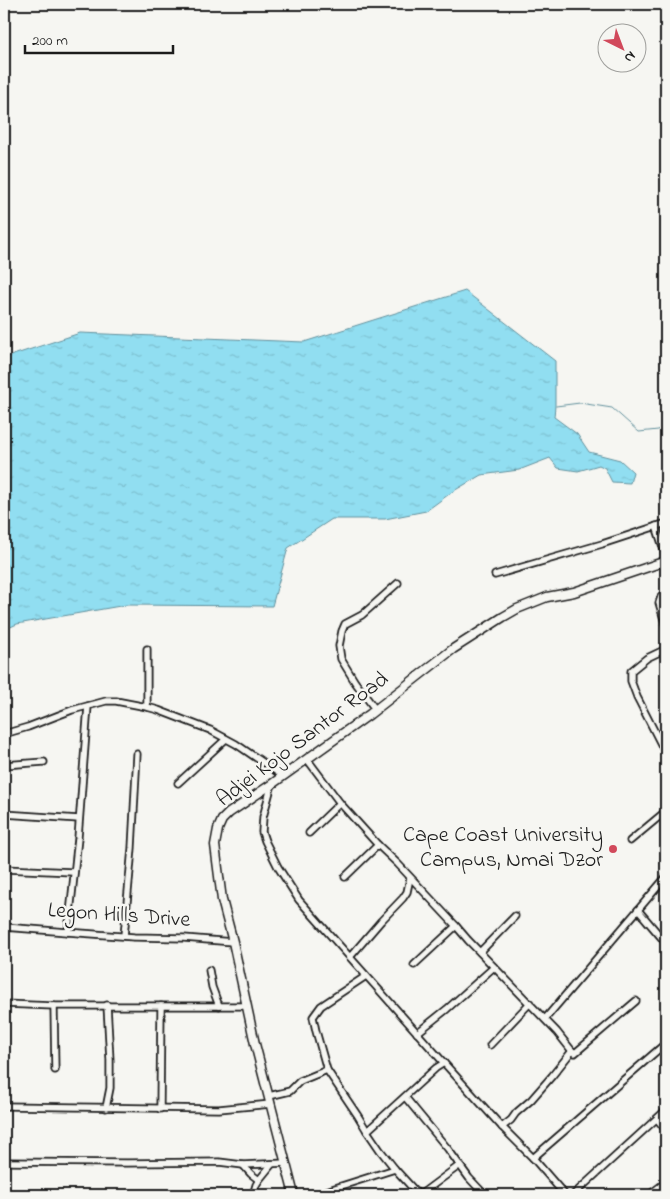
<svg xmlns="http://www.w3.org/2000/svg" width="670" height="1199" font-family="'Indie Flower',sans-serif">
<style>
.water{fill:url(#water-ripples);stroke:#62909c}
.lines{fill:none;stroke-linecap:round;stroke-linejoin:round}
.stream{stroke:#62909c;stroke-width:1}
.street-casing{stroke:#1c1c1c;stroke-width:9}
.secondary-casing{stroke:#1c1c1c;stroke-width:11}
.street{stroke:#f6f6f2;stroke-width:5.5}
.secondary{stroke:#f6f6f2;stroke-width:8}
.poi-dot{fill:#d1495b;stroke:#f6f6f2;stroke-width:2}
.labels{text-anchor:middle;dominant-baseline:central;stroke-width:5;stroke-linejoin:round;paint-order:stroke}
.street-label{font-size:22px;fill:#1c1c1c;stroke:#f6f6f2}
.poi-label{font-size:22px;fill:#1c1c1c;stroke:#f6f6f2;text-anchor:end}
</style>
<defs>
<pattern id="water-ripples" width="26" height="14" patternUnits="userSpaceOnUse" patternTransform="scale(1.25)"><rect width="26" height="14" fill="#91def1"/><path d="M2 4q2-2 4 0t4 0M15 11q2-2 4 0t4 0" fill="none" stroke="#7cbece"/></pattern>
</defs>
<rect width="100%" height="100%" fill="#f6f6f2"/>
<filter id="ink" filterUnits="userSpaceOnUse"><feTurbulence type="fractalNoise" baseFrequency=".02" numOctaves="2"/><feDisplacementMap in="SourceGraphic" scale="10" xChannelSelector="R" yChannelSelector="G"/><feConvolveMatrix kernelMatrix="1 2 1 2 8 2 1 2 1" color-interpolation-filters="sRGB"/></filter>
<g filter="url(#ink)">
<!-- water -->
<polygon class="water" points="465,291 555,361 555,406 554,417 577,434 589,452 620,460 633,472 630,483 612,482 605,468 599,465 578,471 558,468 550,458 519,470 481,475 452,492 426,511 385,519 332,519 288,548 272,606 126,605 17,624 4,630 4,358 80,333 304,342"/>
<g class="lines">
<!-- stream -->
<polyline class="stream" points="556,406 580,403 612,408 639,432 658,430 666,425"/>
<!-- street casing -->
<g class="street-casing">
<g id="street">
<polyline points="656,526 666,556"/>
<polyline points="495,575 602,544 666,523"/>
<polyline points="666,593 661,597 659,603 666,626"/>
<polyline points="147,649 147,707"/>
<polyline points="666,649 647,658 631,671 631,681 637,697 666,754"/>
<polyline points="375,709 355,682 341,659 339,646 342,631 345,624 362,615 398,583"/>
<polyline points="4,734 28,727 72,710 95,704 106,701 116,701 147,707 158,710 210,730 236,744 283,776"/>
<polyline points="307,759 340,803 378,845 398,864 456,926 468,940 557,1032 572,1051"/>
<polyline points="4,765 44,762"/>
<polyline points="178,783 226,739"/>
<polyline points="272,784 263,817 262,832 265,841 278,867 299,900 444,1063 502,1127 533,1158 565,1195"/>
<polyline points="4,814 79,819"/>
<polyline points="309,833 340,803"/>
<polyline points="630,841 666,811"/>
<polyline points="4,869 73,872"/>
<polyline points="345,877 378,845"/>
<polyline points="638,910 666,943"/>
<polyline points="4,927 80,933 134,937 184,938 233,942"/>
<polyline points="68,932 78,838 88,706"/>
<polyline points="124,936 132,848 137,754"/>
<polyline points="480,952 515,916"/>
<polyline points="350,957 381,921 403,898 407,892 410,878"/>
<polyline points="414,965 456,926"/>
<polyline points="209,970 212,987 219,1006"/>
<polyline points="4,1004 54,1006 246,1006"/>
<polyline points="54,1006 55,1070"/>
<polyline points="545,1019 666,877"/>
<polyline points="417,1033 447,1009 494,967"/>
<polyline points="490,1045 530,1003"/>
<polyline points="572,1051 575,1053 636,1001"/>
<polyline points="327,1070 316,1031 313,1017 321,1006 366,976"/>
<polyline points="269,1096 290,1091 300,1081 327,1070 358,1116 367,1131 380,1150 395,1169 417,1193 421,1194 460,1165"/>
<polyline points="405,1097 448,1149 469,1178 485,1195"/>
<polyline points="4,1106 219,1109 271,1104"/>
<polyline points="106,1108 110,1088 110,1060 107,1005"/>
<polyline points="160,1109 161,1006"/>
<polyline points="657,1119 666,1130"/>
<polyline points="502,1127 511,1120 516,1113 531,1100 552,1076 572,1051"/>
<polyline points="367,1131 436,1068 444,1063"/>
<polyline points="533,1158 666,1043"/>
<polyline points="4,1162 127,1163 219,1162 243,1165 286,1163"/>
<polyline points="243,1165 251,1174 259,1180 256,1185 253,1195"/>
<polyline points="259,1180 272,1164"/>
<polyline points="316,1195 335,1188 395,1169"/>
<polyline points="573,1195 666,1110"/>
<polyline points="649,1195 666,1182"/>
</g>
</g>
<!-- secondary casing -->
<g class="secondary-casing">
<polyline id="secondary" points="294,1195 255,1044 233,942 222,900 215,845 218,829 222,820 229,813 272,784 370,714 453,649 503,617 517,609 547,597 574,592 666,561"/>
</g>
<!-- street -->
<use href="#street" class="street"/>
<!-- secondary -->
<use href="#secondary" class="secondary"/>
</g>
</g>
<!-- markers -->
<circle class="poi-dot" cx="613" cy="849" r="5"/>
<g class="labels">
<!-- street labels -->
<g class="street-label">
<text transform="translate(303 740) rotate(-37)">Adjei Kojo Santor Road</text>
<text transform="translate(119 916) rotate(4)">Legon Hills Drive</text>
</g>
<!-- poi labels -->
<g class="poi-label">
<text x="603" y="836">Cape Coast University<tspan x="603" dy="25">Campus, Nmai Dzor</tspan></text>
</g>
</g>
<!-- margin -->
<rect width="670" height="1199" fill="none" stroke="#f6f6f2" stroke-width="20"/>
<rect x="10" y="10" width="650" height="1179" fill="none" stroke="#1c1c1c" stroke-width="2" filter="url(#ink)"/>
<!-- north arrow -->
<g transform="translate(622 48) rotate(138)"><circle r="24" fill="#f6f6f2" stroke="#9f9f9c"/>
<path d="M0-4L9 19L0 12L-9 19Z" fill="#d1495b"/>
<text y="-8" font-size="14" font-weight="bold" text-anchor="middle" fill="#1c1c1c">N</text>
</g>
<!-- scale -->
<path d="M25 45v8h148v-8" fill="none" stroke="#1c1c1c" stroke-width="2.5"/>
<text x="32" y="45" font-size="15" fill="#1c1c1c" stroke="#f6f6f2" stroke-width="4" paint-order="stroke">200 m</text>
</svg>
